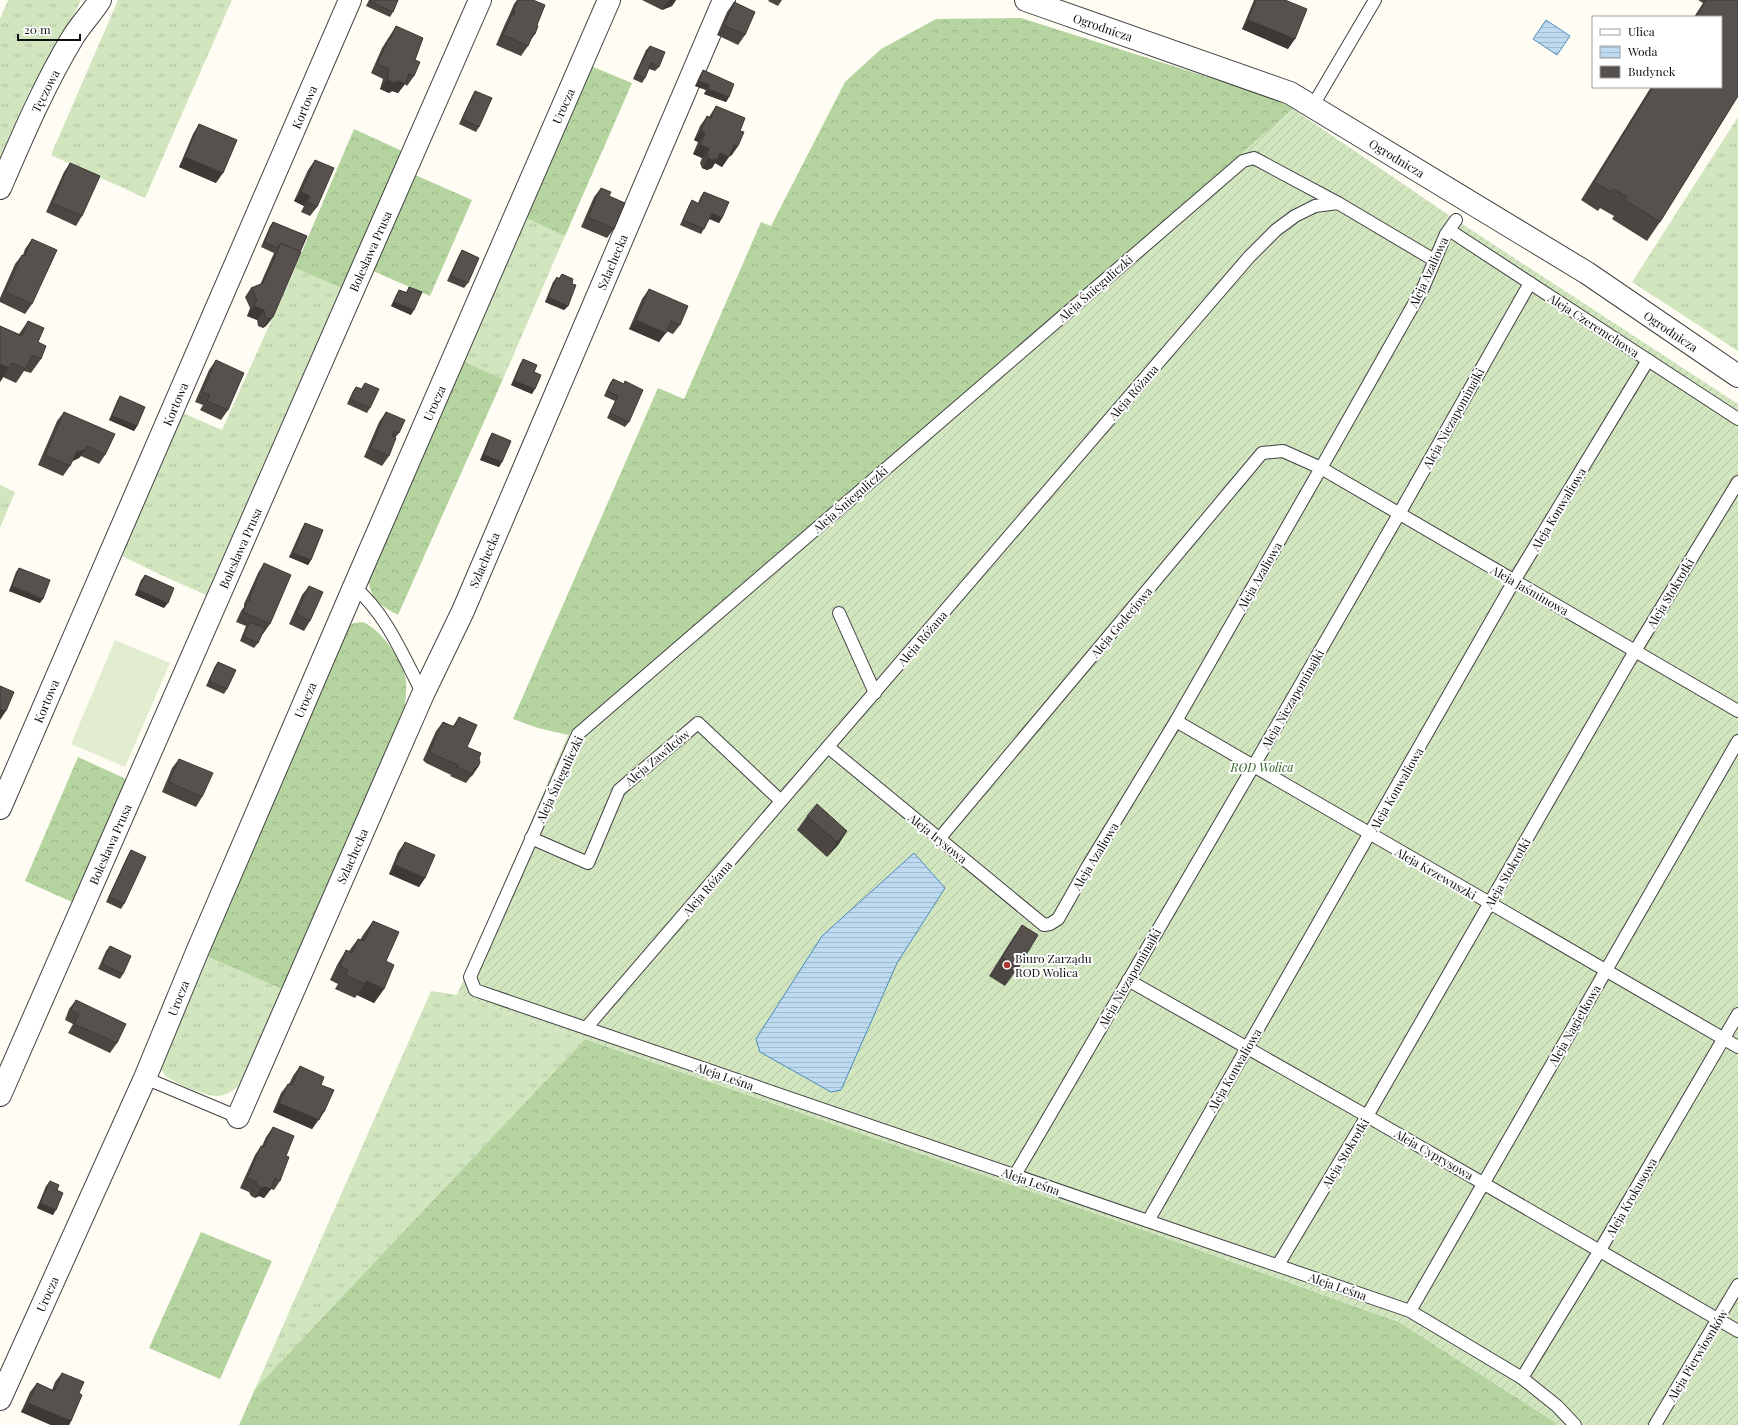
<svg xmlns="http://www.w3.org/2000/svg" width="1738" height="1425" font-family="'Playfair Display',serif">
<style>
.grass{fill:url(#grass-tufts)}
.forest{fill:url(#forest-crowns)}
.garden{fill:url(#garden-furrows)}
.pitch{fill:#e2edd0}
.water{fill:url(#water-rules);stroke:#4c8bbe}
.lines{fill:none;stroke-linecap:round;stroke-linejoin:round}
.service-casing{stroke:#424242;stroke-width:14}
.minor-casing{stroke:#424242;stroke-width:24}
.service{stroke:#fff;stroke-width:12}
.minor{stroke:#fff;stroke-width:22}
.wall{fill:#4b4642}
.shaded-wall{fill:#3d3936}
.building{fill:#57514d;stroke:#3d3936}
.poi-dot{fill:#b03636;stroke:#fff;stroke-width:1.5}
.labels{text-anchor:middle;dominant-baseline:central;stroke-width:4;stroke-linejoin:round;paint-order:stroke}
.street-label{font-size:12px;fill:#0f0f0f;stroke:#fff}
.park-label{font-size:12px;font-style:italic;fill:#2f6026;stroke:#fff}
.poi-label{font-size:12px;fill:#0f0f0f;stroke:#fff;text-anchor:start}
</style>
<defs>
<pattern id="grass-tufts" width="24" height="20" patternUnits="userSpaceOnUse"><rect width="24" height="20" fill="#d1e5bf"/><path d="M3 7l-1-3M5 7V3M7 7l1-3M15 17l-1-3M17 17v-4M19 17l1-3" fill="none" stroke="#b2c3a3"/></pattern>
<pattern id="forest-crowns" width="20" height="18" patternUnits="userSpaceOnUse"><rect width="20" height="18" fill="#b5d4a0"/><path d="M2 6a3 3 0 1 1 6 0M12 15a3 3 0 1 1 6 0" fill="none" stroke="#9ab589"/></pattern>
<pattern id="garden-furrows" width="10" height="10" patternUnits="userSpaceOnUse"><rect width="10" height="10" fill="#d1e5bf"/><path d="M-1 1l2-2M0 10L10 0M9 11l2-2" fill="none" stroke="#b2c3a3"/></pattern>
<pattern id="water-rules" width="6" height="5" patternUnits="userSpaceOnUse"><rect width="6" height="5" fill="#bddaf0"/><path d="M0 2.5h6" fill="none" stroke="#a1bacd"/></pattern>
</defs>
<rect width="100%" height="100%" fill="#fefcf3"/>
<!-- grass -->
<g class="grass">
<polygon points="8,0 81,0 37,88 31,88 0,160 0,19"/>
<polygon points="118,0 232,0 145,198 51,155"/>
<polygon points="1738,117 1738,351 1632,282"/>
<polygon points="521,216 565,236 503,379 460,360"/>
<polygon points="295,268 341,288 206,595 159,574 116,553 178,411 222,430"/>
<polygon points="0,485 15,492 0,528"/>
<path d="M201,954L284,990L239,1086C232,1091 225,1096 216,1096C203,1095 176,1084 166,1076C162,1072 160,1067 158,1063Z"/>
<polygon points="431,991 457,995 585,1039 255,1389"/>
</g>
<!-- forest -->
<g class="forest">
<polygon points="1021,18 1274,98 1293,109 568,735 538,728 513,719 658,388 684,399 761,222 771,226 845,82 881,49 936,19"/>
<polygon points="588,65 632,83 565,236 521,216"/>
<polygon points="354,129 402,151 341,288 295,268"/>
<polygon points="413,174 472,200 430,296 371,270"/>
<path d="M460,360L503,379L398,615C375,602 373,602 367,576Z"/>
<path d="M363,622C382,631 399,656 405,676C408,685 405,698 405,708L284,990L201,954L347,626L354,623Z"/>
<polygon points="78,757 126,779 72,902 25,881"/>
<polygon points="585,1039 1144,1230 1399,1322 1555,1422 1557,1425 239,1425 255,1389"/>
<polygon points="201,1232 272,1261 220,1379 149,1348"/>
</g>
<!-- garden -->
<polygon class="garden" points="1293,109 1456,220 1738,404 1738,1425 1557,1425 1555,1422 1399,1322 1144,1230 457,995 568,735"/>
<!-- pitch -->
<polygon class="pitch" points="115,640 170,663 125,767 71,744"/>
<!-- water -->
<g class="water">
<polygon points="1546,20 1570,36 1557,55 1533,39"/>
<polygon points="914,853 945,888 897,963 841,1090 831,1092 760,1052 756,1039 822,936"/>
</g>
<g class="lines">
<!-- service casing -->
<g class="service-casing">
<g id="service">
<polyline points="1312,107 1375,0"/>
<polyline points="1338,203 1254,158 1243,161 578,734 470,977 475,990 1410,1311 1522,1378 1557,1406 1575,1425"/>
<polyline points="1449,230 1738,419"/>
<path d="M354,587C386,613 404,658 423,694"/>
<polyline points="839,613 875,693"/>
<polyline points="1176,721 1738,1047"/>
<polyline points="828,747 1044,925 1050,924 1058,919 1088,866 1176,721 1321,468 1423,288 1446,234 1456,220"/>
<polyline points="531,838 588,863 619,790 698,723 781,801"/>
<polyline points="939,839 1262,453 1283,451 1321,468 1738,711"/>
<polyline points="1128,980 1367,1116 1738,1331"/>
<polyline points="586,1028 1249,257 1276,230 1295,216 1315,206 1338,203 1434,260"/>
<polyline points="145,1078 238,1117"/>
<polyline points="1015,1175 1253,767 1399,514 1530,283"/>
<polyline points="1148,1221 1514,581 1648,360"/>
<polyline points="1278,1265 1367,1116 1635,651 1738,482"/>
<polyline points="1410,1311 1738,741"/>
<polyline points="1522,1378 1600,1250 1738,1014"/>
<polyline points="1655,1425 1738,1285"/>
</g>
</g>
<!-- minor casing -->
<g class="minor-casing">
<g id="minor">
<polyline points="1026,0 1290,93 1587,273 1738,376"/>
<path d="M0,188C22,137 44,85 73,37C81,24 92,13 100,0"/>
<polyline points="0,808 350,0"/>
<polyline points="0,1095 480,0"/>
<polyline points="238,1117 423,694 463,611 724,0"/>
<polyline points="0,1399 145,1078 197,952 354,587 609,0"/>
</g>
</g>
<!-- service -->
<use href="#service" class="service"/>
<!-- minor -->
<use href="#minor" class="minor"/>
</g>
<!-- wall -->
<g class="wall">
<polygon points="369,0 398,0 393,12 390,17 366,6"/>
<polygon points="517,0 533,0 528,46 521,56 496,45 505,24 507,20 514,4"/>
<polygon points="642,0 676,0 672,6 662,10"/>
<polygon points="769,0 782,0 778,6 768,1"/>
<polygon points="1254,0 1285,0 1288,49 1242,29"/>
<polygon points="1698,0 1738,0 1738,96 1660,222 1647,241 1612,219 1614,216 1600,208 1598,211 1581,200 1651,87 1721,87 1721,17 1694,17 1703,3"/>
<polygon points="734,2 745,35 738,45 717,35 727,12"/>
<polygon points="396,26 415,60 414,76 407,86 405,84 398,93 392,91 389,93 380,89 383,79 371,73 382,48"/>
<polygon points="650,46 659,67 655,71 649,69 645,78 642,83 633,79 646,50"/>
<polygon points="703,70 729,97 726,102 704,94 706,90 695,86 700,75"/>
<polygon points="475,91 479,127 476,132 459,124 472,96"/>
<polygon points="716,106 740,131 738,146 731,156 730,155 722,167 715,163 712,168 707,170 702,168 700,163 702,158 693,154 698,142 694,140 700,126 707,116 709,117"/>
<polygon points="199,124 216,183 179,167 193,134"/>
<polygon points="315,160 317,207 310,216 301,212 304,206 294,201 308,170"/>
<polygon points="70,163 82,216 76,226 46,212 64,172"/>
<polygon points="601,188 609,196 614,229 607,238 581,227 594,197"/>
<polygon points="704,192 722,218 719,223 709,219 704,229 701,234 680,225 689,205 692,200 698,203 701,196"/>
<polygon points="273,222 307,236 273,317 266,326 263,328 258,326 257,320 247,316 250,308 245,297 251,288 260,285 274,253 261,247 270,226"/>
<polygon points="32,239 32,304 25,314 0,302 0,298 15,264 22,255 23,255 25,249"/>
<polygon points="462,250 468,283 464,288 447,281 459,255"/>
<polygon points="562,274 572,284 568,306 564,310 545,302 553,282 557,277 559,278"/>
<polygon points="409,287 411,315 391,306 396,295 399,290 406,292"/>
<polygon points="649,289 680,325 673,334 666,331 659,342 629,329 642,299"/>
<polygon points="28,321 38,342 41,359 31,373 24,371 16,383 3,377 0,382 0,326 19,334"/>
<polygon points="523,359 534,372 532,394 511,385 520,364"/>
<polygon points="216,360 228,410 221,420 200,410 203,405 195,402 209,370"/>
<polygon points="613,379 624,384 625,381 629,422 625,427 607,418 615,401 604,396 610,383"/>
<polygon points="365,383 370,408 367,413 347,404 353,391 356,387 361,389"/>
<polygon points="120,396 137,426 134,431 109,420 117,401"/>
<polygon points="64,412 105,455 99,464 81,456 79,458 72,461 70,466 63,476 38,465 57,421"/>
<polygon points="386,412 399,433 395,438 389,456 382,466 364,457 379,422"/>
<polygon points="492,433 502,462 499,467 480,460 489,438"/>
<polygon points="305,523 311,560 308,565 289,557 302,528"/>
<polygon points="264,563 270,624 263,634 262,634 258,643 254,648 240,641 246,626 236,622 241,611 244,607 244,604 258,573"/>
<polygon points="19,568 40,603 9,591 16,572"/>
<polygon points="145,575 164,608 135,595 141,580"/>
<polygon points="309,586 310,621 304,631 289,624 302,595"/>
<polygon points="218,662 227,689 224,694 206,686 215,666"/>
<polygon points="459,717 467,747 478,767 466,783 450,776 451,775 426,763 423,760 436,731 443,722 453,726"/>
<polygon points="179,759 202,797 196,807 162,792 172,768"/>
<polygon points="807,816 847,831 838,845 827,857 797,830"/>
<polygon points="405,842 425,878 419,887 389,874 398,852"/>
<polygon points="131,850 124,904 121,909 106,902 128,855"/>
<polygon points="373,921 386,961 384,989 374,1003 357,995 355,998 335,989 338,984 330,980 337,965 346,950 349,951 358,939 360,940 363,935"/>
<polygon points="1022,925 1018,968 1005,986 989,976 1009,944"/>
<polygon points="110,946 123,974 120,979 98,969 106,951"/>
<polygon points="76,1000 117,1043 110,1053 68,1033 73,1024 65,1020 69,1009"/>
<polygon points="300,1066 321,1085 324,1112 312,1129 273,1112 281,1093 288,1084 289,1084 293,1076"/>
<polygon points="273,1127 286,1156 280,1181 274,1190 271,1189 264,1198 259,1196 255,1198 251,1196 249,1192 240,1188 255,1155 261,1146 262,1146 266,1137"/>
<polygon points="50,1181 57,1190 53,1215 37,1208 46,1186"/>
<polygon points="62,1373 79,1393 71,1421 69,1425 51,1425 21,1412 30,1392 37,1383 52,1390 55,1382"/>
</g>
<!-- shaded-wall -->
<g class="shaded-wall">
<polygon points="669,0 676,0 672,6 662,10"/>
<polygon points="513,11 515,11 509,20 512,14 507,20"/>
<polygon points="1248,20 1295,39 1288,49 1242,29"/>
<polygon points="533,34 535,34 528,44"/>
<polygon points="387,80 398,81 405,84 398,93 392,91 389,93 380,89"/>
<polygon points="699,81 709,85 706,90 695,86"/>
<polygon points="708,89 729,97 726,102 704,94"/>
<polygon points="701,131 705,133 698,142 694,140"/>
<polygon points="700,145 709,148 702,158 693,154"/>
<polygon points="734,145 738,146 731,156 727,154"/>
<polygon points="720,153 729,157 722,167 715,163 712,168 707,170 702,168 708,158"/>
<polygon points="185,157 223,173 216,183 179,167"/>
<polygon points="301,192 310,196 304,206 294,201"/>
<polygon points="712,213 722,218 719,223 708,218"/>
<polygon points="548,297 568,306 564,310 545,302"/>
<polygon points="394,302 414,310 411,315 391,306"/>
<polygon points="254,306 264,310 257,320 247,316"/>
<polygon points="273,317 266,326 263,328 269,319"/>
<polygon points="636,320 666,333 659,342 629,329"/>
<polygon points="0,364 9,368 0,382"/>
<polygon points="514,381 535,389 532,394 511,385"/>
<polygon points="112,416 137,426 134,431 109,420"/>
<polygon points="86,449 79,458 73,461 70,460 77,451"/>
<polygon points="484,455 502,462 499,467 480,460"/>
<polygon points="293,553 311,560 308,565 289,557"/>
<polygon points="12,586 43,599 40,603 9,591"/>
<polygon points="138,590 168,603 164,608 135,595"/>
<polygon points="0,709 6,711 0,720"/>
<polygon points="478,767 472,776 470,777 472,774 475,768"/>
<polygon points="847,831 838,845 827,857 837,842"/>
<polygon points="395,865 425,878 419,887 389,874"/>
<polygon points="366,981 384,989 374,1003 357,995 365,984"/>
<polygon points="279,1103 323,1111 324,1112 312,1129 273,1112"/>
<polygon points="266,1187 271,1189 264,1198 259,1196 255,1198 261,1188"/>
<polygon points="40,1203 56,1210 53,1215 37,1208"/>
<polygon points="28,1403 71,1421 69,1425 51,1425 21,1412"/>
</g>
<!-- building -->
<g class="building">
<polygon points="370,0 398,0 393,12 370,1"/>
<polygon points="518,0 533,0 545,5 537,25 538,26 535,34 533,34 528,46 503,35 512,14 514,15 515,11 513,11"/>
<polygon points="1256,0 1285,0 1307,9 1295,39 1248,20"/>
<polygon points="1706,0 1738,0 1738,96 1660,222 1625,200 1627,197 1613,189 1611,192 1594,182 1653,87 1721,87 1721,17 1696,17"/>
<polygon points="734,2 755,12 745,35 724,25"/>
<polygon points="396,26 423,38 415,60 420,62 414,76 409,74 405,84 398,81 395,83 387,80 389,69 377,64 389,38 390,39"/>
<polygon points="650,46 665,52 659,67 651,63 645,78 636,74"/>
<polygon points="703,70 734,84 729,97 708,89 709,85 699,81"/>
<polygon points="475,91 492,98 479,127 462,119"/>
<polygon points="716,106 745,118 740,131 744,132 738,146 734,145 729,157 720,153 718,158 713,160 708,158 707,153 709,148 700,145 705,133 701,131 707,116 711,118"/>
<polygon points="199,124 237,140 223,173 185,157"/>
<polygon points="315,160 334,168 317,207 307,202 310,196 301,192"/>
<polygon points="70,163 100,176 82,216 52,203"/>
<polygon points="601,188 611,192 609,196 625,203 614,229 588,217"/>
<polygon points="704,192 729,202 722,218 712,213 704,229 683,220 692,200 699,204"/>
<polygon points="273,222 307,236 300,252 281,243 277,248 264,242"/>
<polygon points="32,239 57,250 32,304 5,292 22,255 25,256"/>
<polygon points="281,243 301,252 273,317 269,319 265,316 264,310 254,306 257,299 251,288 263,283"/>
<polygon points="462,250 479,258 468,283 451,276"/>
<polygon points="562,274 573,279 572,284 576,285 568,306 548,297 557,277 559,279"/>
<polygon points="409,287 422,292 414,310 394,302 399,290 407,293"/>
<polygon points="649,289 688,306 680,325 671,321 666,333 636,320"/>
<polygon points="28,321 44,328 38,342 46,346 41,359 32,355 26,369 12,363 9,368 0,364 0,326 22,336"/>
<polygon points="523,359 537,365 534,372 541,375 535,389 514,381"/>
<polygon points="216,360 244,373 228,410 207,401 210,395 202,392"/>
<polygon points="613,379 624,384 625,381 643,390 629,422 610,413 618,396 607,391"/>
<polygon points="365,383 379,389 370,408 350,399 356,387 362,389"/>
<polygon points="120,396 145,407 137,426 112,416"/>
<polygon points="64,412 115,434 105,455 87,446 86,449 79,452 77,451 70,466 45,455"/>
<polygon points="386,412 405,420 399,433 394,431 392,436 396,438 389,456 370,448"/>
<polygon points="492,433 511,441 502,462 484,455"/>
<polygon points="305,523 323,530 311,560 293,553"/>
<polygon points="264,563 291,575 270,624 243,612 247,601 250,600 251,594"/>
<polygon points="19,568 50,580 43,599 12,586"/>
<polygon points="145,575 174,588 168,603 138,590"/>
<polygon points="309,586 323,592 310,621 296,614"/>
<polygon points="250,622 265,628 258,643 243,636"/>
<polygon points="218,662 236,670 227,689 209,681"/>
<polygon points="0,686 14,692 6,711 0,709"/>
<polygon points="459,717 477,725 467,747 481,753 479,758 480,762 478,767 475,768 472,774 457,767 458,765 432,754 430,750 443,722 454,727"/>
<polygon points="179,759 213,773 202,797 169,782"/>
<polygon points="817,804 847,831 837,842 807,816"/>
<polygon points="405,842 435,855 425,878 395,865"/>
<polygon points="131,850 146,857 124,904 109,897"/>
<polygon points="373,921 399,932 386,961 394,965 384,989 366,981 365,984 345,975 348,970 340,966 346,950 352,953 358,939 364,941"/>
<polygon points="1022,925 1038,935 1018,968 1002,957"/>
<polygon points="110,946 131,956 123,974 102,964"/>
<polygon points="76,1000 126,1024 117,1043 74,1024 79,1014 71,1010"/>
<polygon points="300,1066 324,1077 321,1085 334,1090 324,1112 323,1111 319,1120 279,1103 288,1084 292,1085"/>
<polygon points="273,1127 294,1136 286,1156 289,1157 280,1181 275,1178 271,1189 266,1187 261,1188 257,1186 256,1182 247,1178 261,1146 264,1147"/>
<polygon points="50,1181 59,1185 57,1190 63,1193 56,1210 40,1203"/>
<polygon points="62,1373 84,1382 79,1393 82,1395 71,1421 28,1403 37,1383 54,1391"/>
</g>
<!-- markers -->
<circle class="poi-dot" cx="1007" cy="965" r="4"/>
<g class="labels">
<!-- street labels -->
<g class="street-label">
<text transform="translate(1103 27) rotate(19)">Ogrodnicza</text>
<text transform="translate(45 91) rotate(-63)">Tęczowa</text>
<text transform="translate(563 106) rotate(-66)">Urocza</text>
<text transform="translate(304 107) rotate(-67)">Kortowa</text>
<text transform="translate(1397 158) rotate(31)">Ogrodnicza</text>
<text transform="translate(370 251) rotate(-66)">Bolesława Prusa</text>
<text transform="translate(612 262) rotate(-67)">Szlachecka</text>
<text transform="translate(1428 272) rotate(-65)">Aleja Azaliowa</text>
<text transform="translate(1095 288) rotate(-41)">Aleja Śnieguliczki</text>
<text transform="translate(1594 325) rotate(33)">Aleja Czeremchowa</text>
<text transform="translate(1671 331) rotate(34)">Ogrodnicza</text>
<text transform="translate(1133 392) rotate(-49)">Aleja Różana</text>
<text transform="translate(434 403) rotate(-66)">Urocza</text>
<text transform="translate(175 404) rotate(-67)">Kortowa</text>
<text transform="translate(1453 418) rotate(-61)">Aleja Niezapominajki</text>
<text transform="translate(850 499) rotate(-41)">Aleja Śnieguliczki</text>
<text transform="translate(1558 509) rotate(-59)">Aleja Konwaliowa</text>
<text transform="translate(240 548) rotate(-66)">Bolesława Prusa</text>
<text transform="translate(484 560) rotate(-67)">Szlachecka</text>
<text transform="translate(1259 576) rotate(-60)">Aleja Azaliowa</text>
<text transform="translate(1530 590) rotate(30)">Aleja Jaśminowa</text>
<text transform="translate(1670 593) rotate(-59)">Aleja Stokrotki</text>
<text transform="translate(1121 622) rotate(-50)">Aleja Godecjowa</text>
<text transform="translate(922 638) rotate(-49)">Aleja Różana</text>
<text transform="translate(1292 699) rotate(-60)">Aleja Niezapominajki</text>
<text transform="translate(305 700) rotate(-67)">Urocza</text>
<text transform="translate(46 701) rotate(-67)">Kortowa</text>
<text transform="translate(657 757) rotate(-40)">Aleja Zawilców</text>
<text transform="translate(559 779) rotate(-65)">Aleja Śnieguliczki</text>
<text transform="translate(1396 789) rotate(-60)">Aleja Konwaliowa</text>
<text transform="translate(938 838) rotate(39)">Aleja Irysowa</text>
<text transform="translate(110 844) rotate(-66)">Bolesława Prusa</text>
<text transform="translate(352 856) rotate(-66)">Szlachecka</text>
<text transform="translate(1095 856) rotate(-59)">Aleja Azaliowa</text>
<text transform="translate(1436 873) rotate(30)">Aleja Krzewuszki</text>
<text transform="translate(1507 873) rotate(-60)">Aleja Stokrotki</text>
<text transform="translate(707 888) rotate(-49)">Aleja Różana</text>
<text transform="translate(1129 978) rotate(-60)">Aleja Niezapominajki</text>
<text transform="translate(178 998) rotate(-68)">Urocza</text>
<text transform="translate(1574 1025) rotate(-60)">Aleja Nagietkowa</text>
<text transform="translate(1234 1070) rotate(-60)">Aleja Konwaliowa</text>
<text transform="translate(725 1076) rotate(19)">Aleja Leśna</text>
<text transform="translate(1345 1153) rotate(-59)">Aleja Stokrotki</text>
<text transform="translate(1434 1154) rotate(30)">Aleja Cyprysowa</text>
<text transform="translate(1031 1181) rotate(19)">Aleja Leśna</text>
<text transform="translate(1631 1197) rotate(-60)">Aleja Krokusowa</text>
<text transform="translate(1338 1286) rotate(19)">Aleja Leśna</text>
<text transform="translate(47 1294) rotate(-66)">Urocza</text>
<text transform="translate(1697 1355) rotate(-59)">Aleja Pierwiosnków</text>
</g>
<!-- park labels -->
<g class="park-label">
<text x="1262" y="767">ROD Wolica</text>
</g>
<!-- poi labels -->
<g class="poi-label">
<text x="1015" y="958">Biuro Zarządu<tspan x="1015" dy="14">ROD Wolica</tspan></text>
</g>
</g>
<!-- legend -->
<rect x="1592" y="16" width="130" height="72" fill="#ffffff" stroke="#9f9f9f"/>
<rect x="1600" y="29" width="20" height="6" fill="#ffffff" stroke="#9f9f9f"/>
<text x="1628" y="36" font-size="12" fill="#0f0f0f">Ulica</text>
<rect x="1600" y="46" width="20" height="12" fill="url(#water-rules)" stroke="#9f9f9f"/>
<text x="1628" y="56" font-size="12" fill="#0f0f0f">Woda</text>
<rect x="1600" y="66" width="20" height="12" fill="#57514d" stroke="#9f9f9f"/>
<text x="1628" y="76" font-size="12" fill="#0f0f0f">Budynek</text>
<!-- scale -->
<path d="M18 34v6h62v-6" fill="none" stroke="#0f0f0f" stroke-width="2"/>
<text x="24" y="34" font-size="12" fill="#0f0f0f" stroke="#ffffff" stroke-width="3" paint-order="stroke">20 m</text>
</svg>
